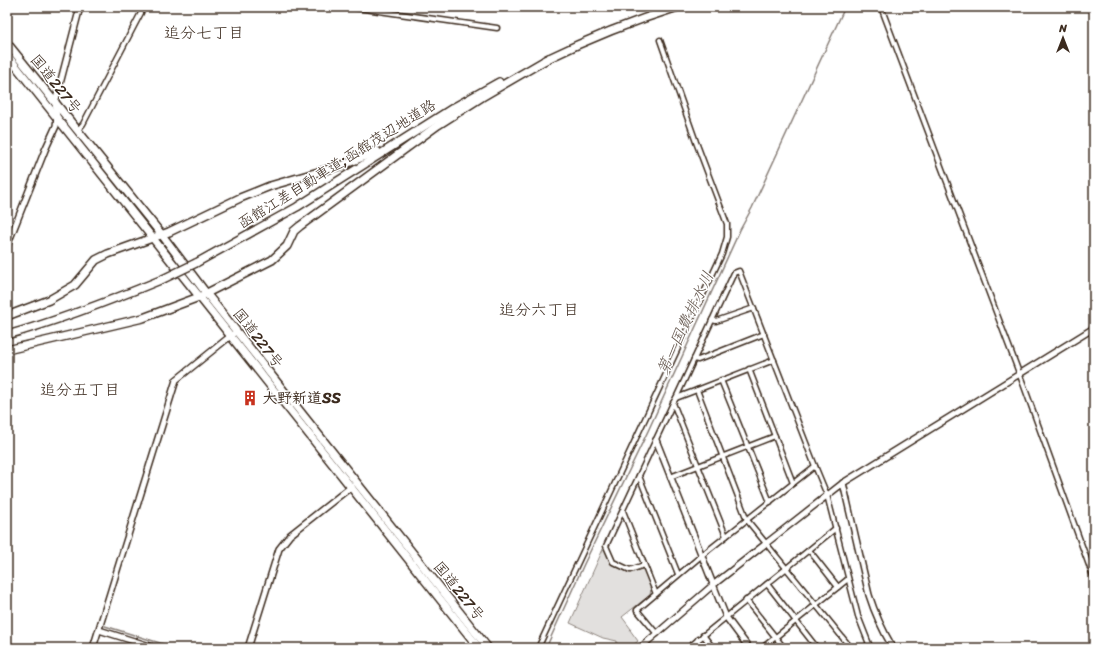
<svg xmlns="http://www.w3.org/2000/svg" width="1101" height="655" font-family="Sriracha,'Klee One',sans-serif">
<style>
.green{fill:#e2e0de;stroke:#8e857e}
.lines{fill:none;stroke-linecap:round;stroke-linejoin:round}
.stream{stroke:#887e77;stroke-width:1.5}
.minor-casing{stroke:#3b2a1e;stroke-width:7}
.tertiary-casing{stroke:#3b2a1e;stroke-width:8}
.trunk-casing{stroke:#3b2a1e;stroke-width:10}
.motorway-casing{stroke:#3b2a1e;stroke-width:10}
.minor{stroke:#fff;stroke-width:4}
.tertiary{stroke:#fff;stroke-width:5}
.trunk{stroke:#fff;stroke-width:7}
.motorway{stroke:#fff;stroke-width:7}
.motorway-bridge-casing{stroke:#3b2a1e;stroke-width:10;stroke-linecap:butt}
.motorway-bridge{stroke:#fff;stroke-width:7}
.labels{text-anchor:middle;dominant-baseline:central;stroke-width:3;stroke-linejoin:round;paint-order:stroke}
.street-label{font-size:15px;fill:#3b2a1e;stroke:#fff}
.poi-label{font-size:15px;font-weight:bold;fill:#3b2a1e;stroke:#fff;text-anchor:start}
.neighbourhood-label{font-size:16px;fill:#3b2a1e;stroke:#fff}
.water-label{font-size:16px;font-style:italic;fill:#685b52;stroke:#fff}
</style>
<rect width="100%" height="100%" fill="#fff"/>
<filter id="ink" filterUnits="userSpaceOnUse"><feTurbulence type="fractalNoise" baseFrequency=".025" numOctaves="2"/><feDisplacementMap in="SourceGraphic" scale="8" xChannelSelector="R" yChannelSelector="G"/><feConvolveMatrix kernelMatrix="1 2 1 2 8 2 1 2 1" color-interpolation-filters="sRGB"/></filter>
<g filter="url(#ink)">
<!-- green -->
<polygon class="green" points="604,547 611,564 630,573 640,569 644,570 651,588 650,595 622,617 631,629 630,630 638,641 630,648 616,648 617,641 603,638 570,623"/>
<g class="lines">
<!-- stream -->
<g class="stream">
<polyline points="105,626 176,648"/>
<polyline points="546,648 584,564 648,431 740,230 752,208 845,7"/>
</g>
<!-- minor casing -->
<g class="minor-casing">
<g id="minor">
<polyline points="351,7 497,28"/>
<polyline points="881,7 1024,386 1094,579"/>
<polyline points="77,131 83,124 143,9"/>
<polyline points="712,320 716,321 754,308"/>
<polyline points="694,359 698,360 764,334"/>
<polyline points="749,369 793,483"/>
<polyline points="721,380 770,502"/>
<polyline points="697,390 774,360"/>
<polyline points="676,398 734,273 739,271 815,466"/>
<polyline points="673,403 726,536"/>
<polyline points="639,476 678,574"/>
<polyline points="670,477 775,436"/>
<polyline points="623,511 656,594"/>
<polyline points="809,550 838,587"/>
<polyline points="644,565 630,570 613,562 606,546 673,403 676,398 697,390 747,520 851,648"/>
<polyline points="767,584 817,648"/>
<polyline points="746,600 784,648"/>
<polyline points="657,634 637,610 701,556 815,466 827,495 858,616 869,644 864,648"/>
<polyline points="703,635 713,648"/>
<polyline points="538,648 722,254 727,237 727,224 696,142 660,40"/>
<polyline points="559,648 560,648"/>
<polyline points="688,648 836,528"/>
<polyline points="695,648 698,639"/>
<polyline points="762,648 848,579"/>
</g>
</g>
<!-- tertiary casing -->
<g class="tertiary-casing">
<g id="tertiary">
<polyline points="7,246 45,150 56,126 57,117 55,103 80,7"/>
<polyline points="656,440 726,617 749,648"/>
<path d="M843,483L869,595C875,614 883,631 893,648"/>
<polyline points="99,630 156,648"/>
<polyline points="93,648 176,380 233,334"/>
<polyline points="248,648 279,549 290,535 352,486"/>
<polyline points="640,648 713,585 843,483 1094,328"/>
</g>
</g>
<!-- trunk casing -->
<g class="trunk-casing">
<g id="trunk">
<polyline points="7,43 162,235 206,293 488,648"/>
<polyline points="7,55 479,648"/>
</g>
</g>
<!-- motorway casing -->
<g class="motorway-casing">
<g id="motorway">
<path d="M545,60C588,39 633,21 678,7"/>
<polyline points="196,263 297,207 456,106 499,82"/>
<polyline points="7,316 49,300 75,285 96,260 108,254 169,232 240,198 270,186 346,164 377,151"/>
<path d="M7,335C61,320 112,300 163,279"/>
<polyline points="7,350 143,318 199,297 272,260 287,246 294,231 300,226 438,125 482,97 549,58"/>
</g>
</g>
<!-- minor -->
<use href="#minor" class="minor"/>
<!-- tertiary -->
<use href="#tertiary" class="tertiary"/>
<!-- trunk -->
<use href="#trunk" class="trunk"/>
<!-- motorway -->
<use href="#motorway" class="motorway"/>
<!-- motorway-bridge casing -->
<g class="motorway-bridge-casing">
<polyline id="motorway-bridge" points="163,279 196,263"/>
</g>
<!-- motorway-bridge -->
<use href="#motorway-bridge" class="motorway-bridge"/>
</g>
</g>
<!-- icons -->
<defs>
<g id="building-bare" transform="scale(1.2)"><path d="M-4-6H4V6H1V3H-1V6H-4ZM-2.5-4.3h1.7v1.8h-1.7ZM.8-4.3h1.7v1.8H.8ZM-2.5-1h1.7V.8h-1.7ZM.8-1h1.7V.8H.8Z" fill="#c8321e" stroke="#fff" stroke-width="2.5" paint-order="stroke"/></g>
</defs>
<g fill-rule="evenodd">
<use href="#building-bare" x="250" y="398"/>
</g>
<g class="labels">
<!-- street labels -->
<g class="street-label">
<text transform="translate(56 84) rotate(51)">国道227号</text>
<text transform="translate(337 164) rotate(-32)">函館江差自動車道;函館茂辺地道路</text>
<text transform="translate(258 338) rotate(52)">国道227号</text>
<text transform="translate(459 591) rotate(51)">国道227号</text>
</g>
<!-- poi labels -->
<g class="poi-label">
<text x="262" y="398">大野新道SS</text>
</g>
<!-- neighbourhood labels -->
<g class="neighbourhood-label">
<text x="204" y="32">追分七丁目</text>
<text x="539" y="309">追分六丁目</text>
<text x="80" y="389">追分五丁目</text>
</g>
<!-- water labels -->
<g class="water-label">
<text transform="translate(685 323) rotate(-65)">第一国費排水川</text>
</g>
</g>
<!-- margin -->
<rect width="1101" height="655" fill="none" stroke="#fff" stroke-width="24"/>
<rect x="12" y="12" width="1077" height="631" fill="none" stroke="#3b2a1e" stroke-width="1.5" filter="url(#ink)"/>
<!-- north arrow -->
<g transform="translate(1063 38)" stroke="#ffffff" stroke-width="3" paint-order="stroke">
<path d="M0-3L7 15L0 10L-7 15Z" fill="#3b2a1e"/>
<text y="-6" font-size="11" font-weight="bold" text-anchor="middle" fill="#3b2a1e">N</text>
</g>
</svg>
